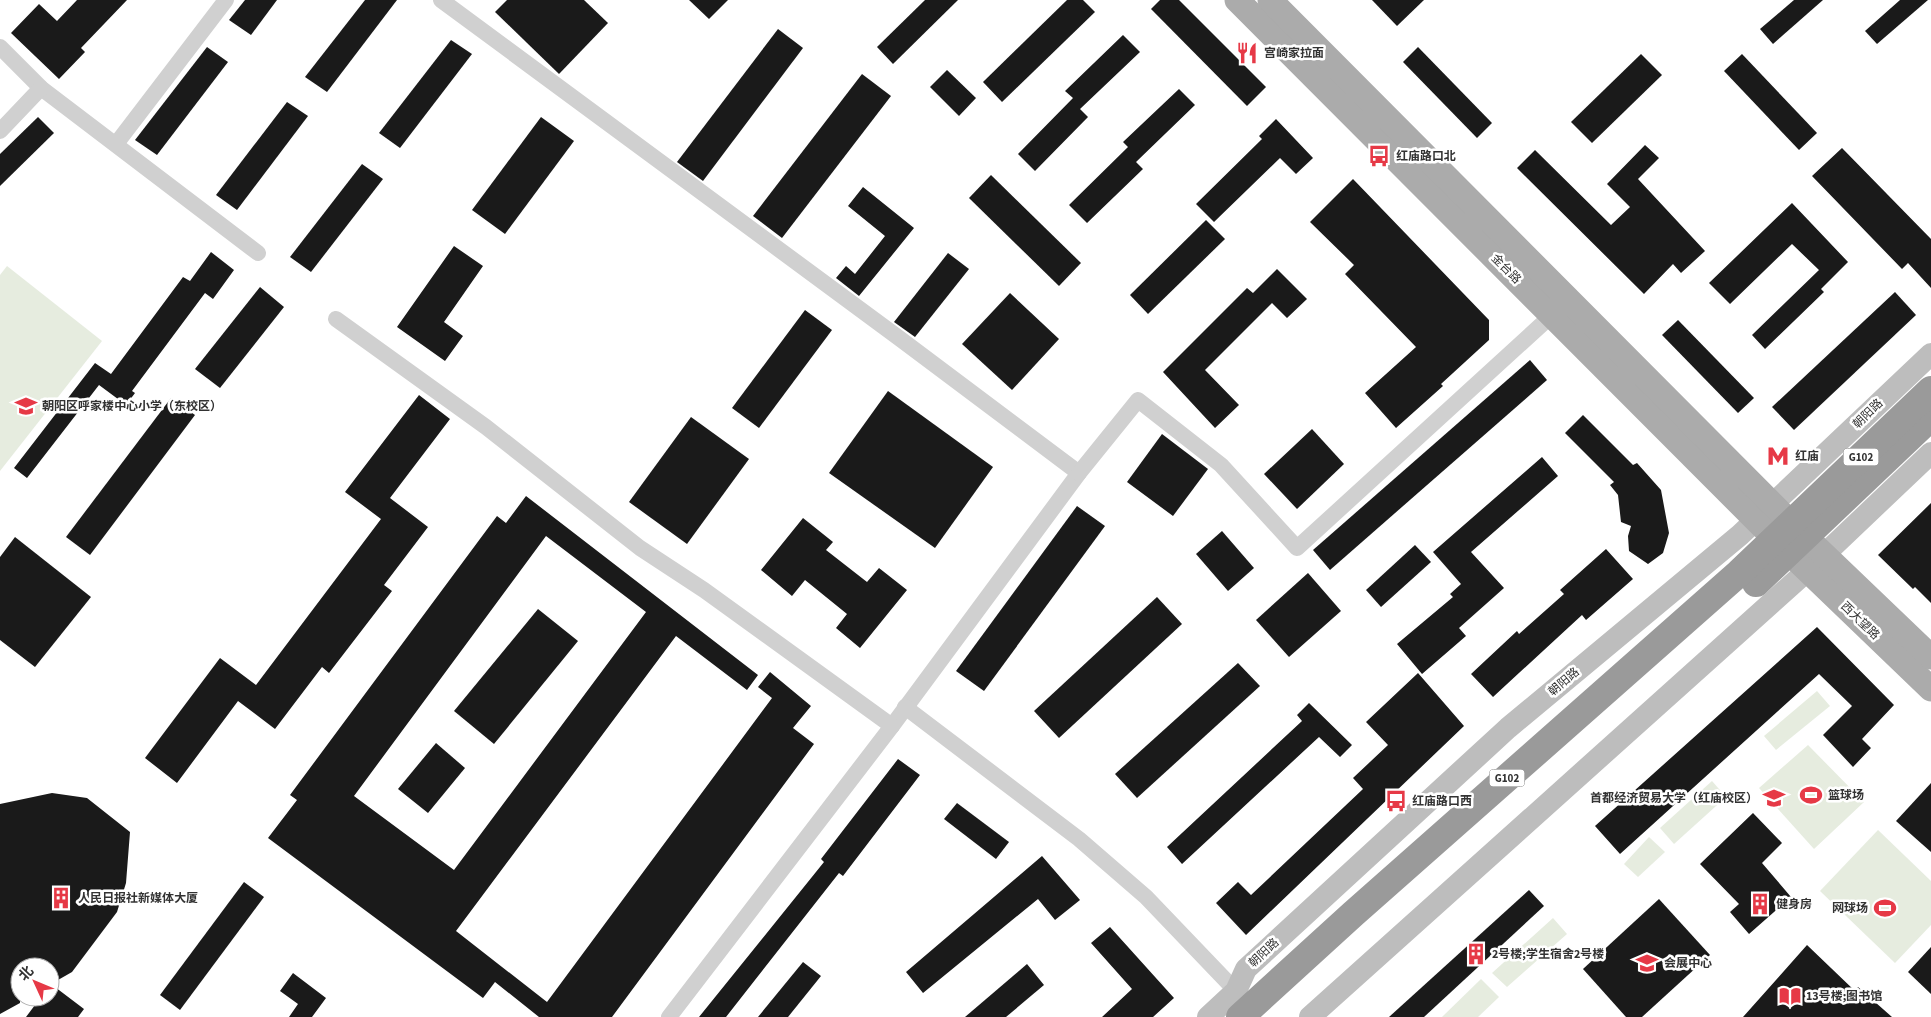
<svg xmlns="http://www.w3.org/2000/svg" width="1931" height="1017" font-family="'Source Sans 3','Noto Sans SC',sans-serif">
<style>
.green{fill:#e6ecdf}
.building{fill:#1a1a1a;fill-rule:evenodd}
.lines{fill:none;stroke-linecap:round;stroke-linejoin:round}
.street{stroke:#d0d0d0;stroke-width:16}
.secondary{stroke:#bdbdbd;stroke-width:22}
.primary{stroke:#ababab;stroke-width:25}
.highway{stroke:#9a9a9a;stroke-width:28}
.labels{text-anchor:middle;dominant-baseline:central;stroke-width:5;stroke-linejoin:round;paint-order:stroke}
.shield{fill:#fff;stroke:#707070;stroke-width:1}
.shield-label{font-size:11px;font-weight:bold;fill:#333}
.poi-label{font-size:12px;font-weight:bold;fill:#333;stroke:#fff;text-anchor:start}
.street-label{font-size:12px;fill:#333;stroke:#fff}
</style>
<rect width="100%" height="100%" fill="#fff"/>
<!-- green -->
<g class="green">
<polygon points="7,266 102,341 0,471 0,275"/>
<polygon points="1817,691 1830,706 1776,750 1764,736"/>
<polygon points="1808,745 1864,802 1814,849 1759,788"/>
<polygon points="1712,781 1726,797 1674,844 1660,828"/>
<polygon points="1878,830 1931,881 1931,925 1895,963 1820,891"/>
<polygon points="1649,837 1665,852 1638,877 1624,864"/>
<polygon points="1553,918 1567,934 1507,987 1492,973"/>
<polygon points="1481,979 1499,997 1478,1017 1442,1017"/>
</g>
<!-- building -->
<g class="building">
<polygon points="77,0 127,0 81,48 85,52 59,79 11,33 39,4 57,21"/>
<polygon points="245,0 277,0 251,35 229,20"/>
<polygon points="365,0 397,0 327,92 305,77"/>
<polygon points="507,0 584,0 608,23 559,74 495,12"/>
<polygon points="689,0 728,0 709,19"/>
<polygon points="925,0 958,0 893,64 877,47"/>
<polygon points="1067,0 1083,0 1095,12 1002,102 983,82"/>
<polygon points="1160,0 1179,0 1266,87 1247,106 1151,9"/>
<polygon points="1372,0 1424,0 1397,26"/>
<polygon points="1794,0 1823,0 1773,44 1760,29"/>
<polygon points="1900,0 1928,0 1877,44 1865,31"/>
<polygon points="778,29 803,48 703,181 677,162"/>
<polygon points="1123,35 1140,52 1080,109 1088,117 1035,171 1018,154 1073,98 1065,91"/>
<polygon points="451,40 472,54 400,148 379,133"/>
<polygon points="207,47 228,62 157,155 135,140"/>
<polygon points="1418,47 1492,123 1477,138 1403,62"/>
<polygon points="1641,54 1662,75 1592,143 1571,122"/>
<polygon points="1742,54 1817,133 1799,150 1724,71"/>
<polygon points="947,70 976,98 959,116 930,87"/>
<polygon points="862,74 891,96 782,238 753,216"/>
<polygon points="1179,89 1195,105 1136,162 1143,169 1087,223 1069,205 1128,147 1123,142"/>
<polygon points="287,102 308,116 237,210 216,195"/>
<polygon points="38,117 54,133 0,186 0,154"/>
<polygon points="541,117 574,141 505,234 472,210"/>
<polygon points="1276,119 1313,158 1296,174 1280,158 1214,222 1196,204 1262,139 1259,136"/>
<polygon points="1645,145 1659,158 1638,179 1705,251 1681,273 1673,264 1644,294 1517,168 1535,150 1611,225 1630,207 1607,184"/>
<polygon points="1842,148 1931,239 1931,288 1908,263 1902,269 1812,176"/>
<polygon points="362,164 383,179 311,272 290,257"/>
<polygon points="991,175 1081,263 1059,286 969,198"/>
<polygon points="1353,179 1489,320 1489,340 1441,384 1443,386 1396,428 1365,393 1416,347 1345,274 1354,265 1310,222"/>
<polygon points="863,187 914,228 859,296 836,278 846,266 855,274 885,236 848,206"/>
<polygon points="1792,203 1848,262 1821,289 1824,292 1765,349 1752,335 1819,270 1792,244 1730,304 1709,283"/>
<polygon points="1206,220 1225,239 1148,314 1130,295"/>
<polygon points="454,246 483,266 444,322 463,336 445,361 397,327"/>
<polygon points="211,252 234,270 213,299 205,293 132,391 135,393 126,405 99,385 27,478 14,468 95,363 111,374 183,277 190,281"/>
<polygon points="948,253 969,269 915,337 894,322"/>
<polygon points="1277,269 1307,299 1287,318 1272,303 1205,370 1239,405 1215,428 1163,372 1247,288 1253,293"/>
<polygon points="260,287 284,307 220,388 195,369"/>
<polygon points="1895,292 1916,315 1794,430 1772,407"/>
<polygon points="1010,293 1059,339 1012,390 962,344"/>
<polygon points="805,310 832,330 759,428 732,408"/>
<polygon points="1678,320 1754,398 1738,413 1662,335"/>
<polygon points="1530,360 1547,380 1330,570 1313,550"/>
<polygon points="888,391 993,467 935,548 829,473"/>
<polygon points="419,395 450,419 390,498 428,527 384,585 392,591 329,673 322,667 275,729 238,701 177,783 145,758 220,658 256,685 381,519 345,492"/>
<polygon points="171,398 195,415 90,555 66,537"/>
<polygon points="1583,415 1633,465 1637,463 1661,490 1669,533 1663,553 1648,564 1629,551 1628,536 1631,526 1621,522 1618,495 1610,485 1614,482 1565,433"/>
<polygon points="691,417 749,459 687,544 629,502"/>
<polygon points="1312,429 1344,464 1297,509 1264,474"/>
<polygon points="1162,434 1208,469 1173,516 1127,482"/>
<polygon points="1542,457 1558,476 1471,552 1504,588 1459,628 1466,636 1422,674 1397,644 1453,597 1450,594 1461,584 1433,552"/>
<path d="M526,496L758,675L747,690L676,636L456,931L547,1002L772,698L758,687L770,672L811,706L793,728L814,744L612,1017H539L495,982L483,998L268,838L297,800L290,795L497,516L506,523ZM546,536L646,612L454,870L354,796Z"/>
<polygon points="1931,503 1931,603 1915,587 1913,589 1878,555"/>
<polygon points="1077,506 1105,526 984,691 956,671"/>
<polygon points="803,518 833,542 826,550 867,582 879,568 907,590 860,648 836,628 847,614 805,580 792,596 761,570"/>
<polygon points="1222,531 1254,568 1228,591 1196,554"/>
<polygon points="15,537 91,597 35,667 0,640 0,557"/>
<polygon points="1415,545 1431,562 1381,607 1366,590"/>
<polygon points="1606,549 1633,579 1586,620 1582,615 1493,697 1471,674 1517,631 1519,634 1564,594 1560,590"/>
<polygon points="1308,573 1341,611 1289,657 1256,620"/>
<polygon points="1157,597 1182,624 1059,738 1034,711"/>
<polygon points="538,609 578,641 494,744 454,711"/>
<polygon points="1817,627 1894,705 1862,739 1871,748 1853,767 1823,735 1852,706 1819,674 1620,854 1595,826"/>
<polygon points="1238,663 1260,686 1137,798 1115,774"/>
<polygon points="1418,673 1464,726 1246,935 1216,903 1238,882 1251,895 1363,789 1353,778 1388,745 1366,722"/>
<polygon points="1309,703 1352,745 1340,757 1319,737 1182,864 1167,847 1302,721 1297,715"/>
<polygon points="436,743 465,768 428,813 398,789"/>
<polygon points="898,759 920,775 843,876 839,873 726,1017 699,1017 824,862 821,859"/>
<polygon points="1931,783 1931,852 1896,821"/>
<polygon points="52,793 87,798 130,832 126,883 117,912 72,972 51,984 84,1009 78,1017 26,1017 41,997 50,997 50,967 20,967 20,1003 0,1014 0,804"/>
<polygon points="957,803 1009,842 996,859 944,819"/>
<polygon points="1753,813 1782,843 1762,863 1791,897 1749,934 1730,912 1739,904 1700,864"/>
<polygon points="1042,856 1080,900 1055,920 1038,899 923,993 906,972"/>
<polygon points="244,882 264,897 180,1010 160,995"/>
<polygon points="1529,890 1544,906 1424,1017 1389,1017"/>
<polygon points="1659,899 1710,955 1642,1017 1626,1017 1583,969"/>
<polygon points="1110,927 1174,998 1153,1017 1102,1017 1132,989 1091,943"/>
<polygon points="1807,945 1855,991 1858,987 1892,1017 1743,1017"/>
<polygon points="1931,947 1931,994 1908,972"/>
<polygon points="803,962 821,976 788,1017 758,1017"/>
<polygon points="1027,964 1044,985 1006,1017 965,1017"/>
<polygon points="293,973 326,998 312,1017 289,1017 298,1004 280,991"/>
</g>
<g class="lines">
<!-- street -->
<g class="street">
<polyline points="441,0 899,338 1079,473 892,726 669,1017"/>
<polyline points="0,47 41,88 258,253"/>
<polyline points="0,131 41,88"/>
<polyline points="116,144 226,0"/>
<polyline points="336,319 486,427 640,548 704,590 892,726"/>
<polyline points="1079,473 1138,400 1221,465 1297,548 1552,315"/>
<polyline points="905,707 1079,839 1146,897 1236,991"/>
</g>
<!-- secondary -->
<g class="secondary">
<polyline points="1208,1017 1236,991 1246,969 1508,728 1740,535 1931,354"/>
<polyline points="1310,1017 1808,570 1931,453"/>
</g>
<!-- primary -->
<g class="primary">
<polyline points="1237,0 1775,539 1931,689"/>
<polyline points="1270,0 1791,523 1931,657"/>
</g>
<!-- highway -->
<g class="highway">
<polyline points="1756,583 1931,417"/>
<polyline points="1240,1017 1353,914 1739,573 1931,390"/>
</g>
</g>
<!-- icons -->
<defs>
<g id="restaurant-bare" transform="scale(1.725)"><path d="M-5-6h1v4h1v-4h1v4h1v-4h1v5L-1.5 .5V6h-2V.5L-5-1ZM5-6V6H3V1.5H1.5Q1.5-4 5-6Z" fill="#e63946" stroke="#fff" stroke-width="2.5" paint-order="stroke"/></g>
<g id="bus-bare" transform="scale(1.725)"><path d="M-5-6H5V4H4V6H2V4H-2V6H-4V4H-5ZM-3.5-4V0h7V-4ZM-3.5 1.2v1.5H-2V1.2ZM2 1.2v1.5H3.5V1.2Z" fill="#e63946" stroke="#fff" stroke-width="2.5" paint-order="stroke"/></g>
<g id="school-bare" transform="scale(1.725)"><path d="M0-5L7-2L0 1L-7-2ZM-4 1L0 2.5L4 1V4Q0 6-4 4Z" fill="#e63946" stroke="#fff" stroke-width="2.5" paint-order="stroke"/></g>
<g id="metro-bare" transform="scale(1.725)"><path d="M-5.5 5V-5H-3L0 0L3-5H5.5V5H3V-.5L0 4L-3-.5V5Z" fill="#e63946" stroke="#fff" stroke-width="2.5" paint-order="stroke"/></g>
<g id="stadium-bare" transform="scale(1.725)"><path d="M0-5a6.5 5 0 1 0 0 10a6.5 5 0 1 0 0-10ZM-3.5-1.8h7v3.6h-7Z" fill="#e63946" stroke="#fff" stroke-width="2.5" paint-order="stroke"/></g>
<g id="university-bare" transform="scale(1.725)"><path d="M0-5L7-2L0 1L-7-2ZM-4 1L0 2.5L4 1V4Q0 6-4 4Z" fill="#e63946" stroke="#fff" stroke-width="2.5" paint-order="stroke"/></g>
<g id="building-bare" transform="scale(1.725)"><path d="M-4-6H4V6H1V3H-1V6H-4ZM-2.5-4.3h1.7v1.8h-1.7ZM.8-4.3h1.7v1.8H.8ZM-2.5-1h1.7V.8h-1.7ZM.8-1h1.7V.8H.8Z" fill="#e63946" stroke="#fff" stroke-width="2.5" paint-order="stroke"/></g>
<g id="library-bare" transform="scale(1.725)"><path d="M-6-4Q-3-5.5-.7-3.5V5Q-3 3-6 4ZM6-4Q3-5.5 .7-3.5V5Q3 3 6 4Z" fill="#e63946" stroke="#fff" stroke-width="2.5" paint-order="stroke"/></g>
</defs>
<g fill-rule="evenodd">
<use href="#restaurant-bare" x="1247" y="53"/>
<use href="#bus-bare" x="1379" y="156"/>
<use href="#school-bare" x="26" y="406"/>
<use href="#metro-bare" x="1778" y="456"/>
<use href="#stadium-bare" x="1811" y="795"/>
<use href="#university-bare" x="1774" y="798"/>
<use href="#bus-bare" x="1396" y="801"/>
<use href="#building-bare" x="61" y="898"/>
<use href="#building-bare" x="1760" y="904"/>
<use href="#stadium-bare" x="1885" y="908"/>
<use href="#building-bare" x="1476" y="954"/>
<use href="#university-bare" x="1647" y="963"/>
<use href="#library-bare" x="1790" y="996"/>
</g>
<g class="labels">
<!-- shield labels -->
<g class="shield">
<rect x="1843.5" y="448.5" width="35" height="17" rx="4"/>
<rect x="1489.5" y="769.5" width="35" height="17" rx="4"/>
</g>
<g class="shield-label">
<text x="1861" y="457">G102</text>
<text x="1507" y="778">G102</text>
</g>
<!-- poi labels -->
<g class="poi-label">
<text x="1264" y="53">宫崎家拉面</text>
<text x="1396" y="156">红庙路口北</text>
<text x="42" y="406">朝阳区呼家楼中心小学（东校区）</text>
<text x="1795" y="456">红庙</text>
<text x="1828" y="795">篮球场</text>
<text x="1758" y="798" text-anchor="end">首都经济贸易大学（红庙校区）</text>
<text x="1412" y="801">红庙路口西</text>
<text x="78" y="898">人民日报社新媒体大厦</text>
<text x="1776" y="904">健身房</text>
<text x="1868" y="908" text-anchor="end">网球场</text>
<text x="1492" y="954">2号楼;学生宿舍2号楼</text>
<text x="1664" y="963">会展中心</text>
<text x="1806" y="996">13号楼;图书馆</text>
</g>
<!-- street labels -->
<g class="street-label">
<text transform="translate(1506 269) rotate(45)">金台路</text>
<text transform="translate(1868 414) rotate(-44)">朝阳路</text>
<text transform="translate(1860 621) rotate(44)">西大望路</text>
<text transform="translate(1564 682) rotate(-40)">朝阳路</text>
<text transform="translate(1264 953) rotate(-43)">朝阳路</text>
</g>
</g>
<!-- north arrow -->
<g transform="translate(35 982) rotate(314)"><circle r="24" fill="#ffffff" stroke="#adadad"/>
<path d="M0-4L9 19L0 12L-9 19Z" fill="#e63946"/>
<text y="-8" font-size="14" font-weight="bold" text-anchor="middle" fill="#333333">北</text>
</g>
</svg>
